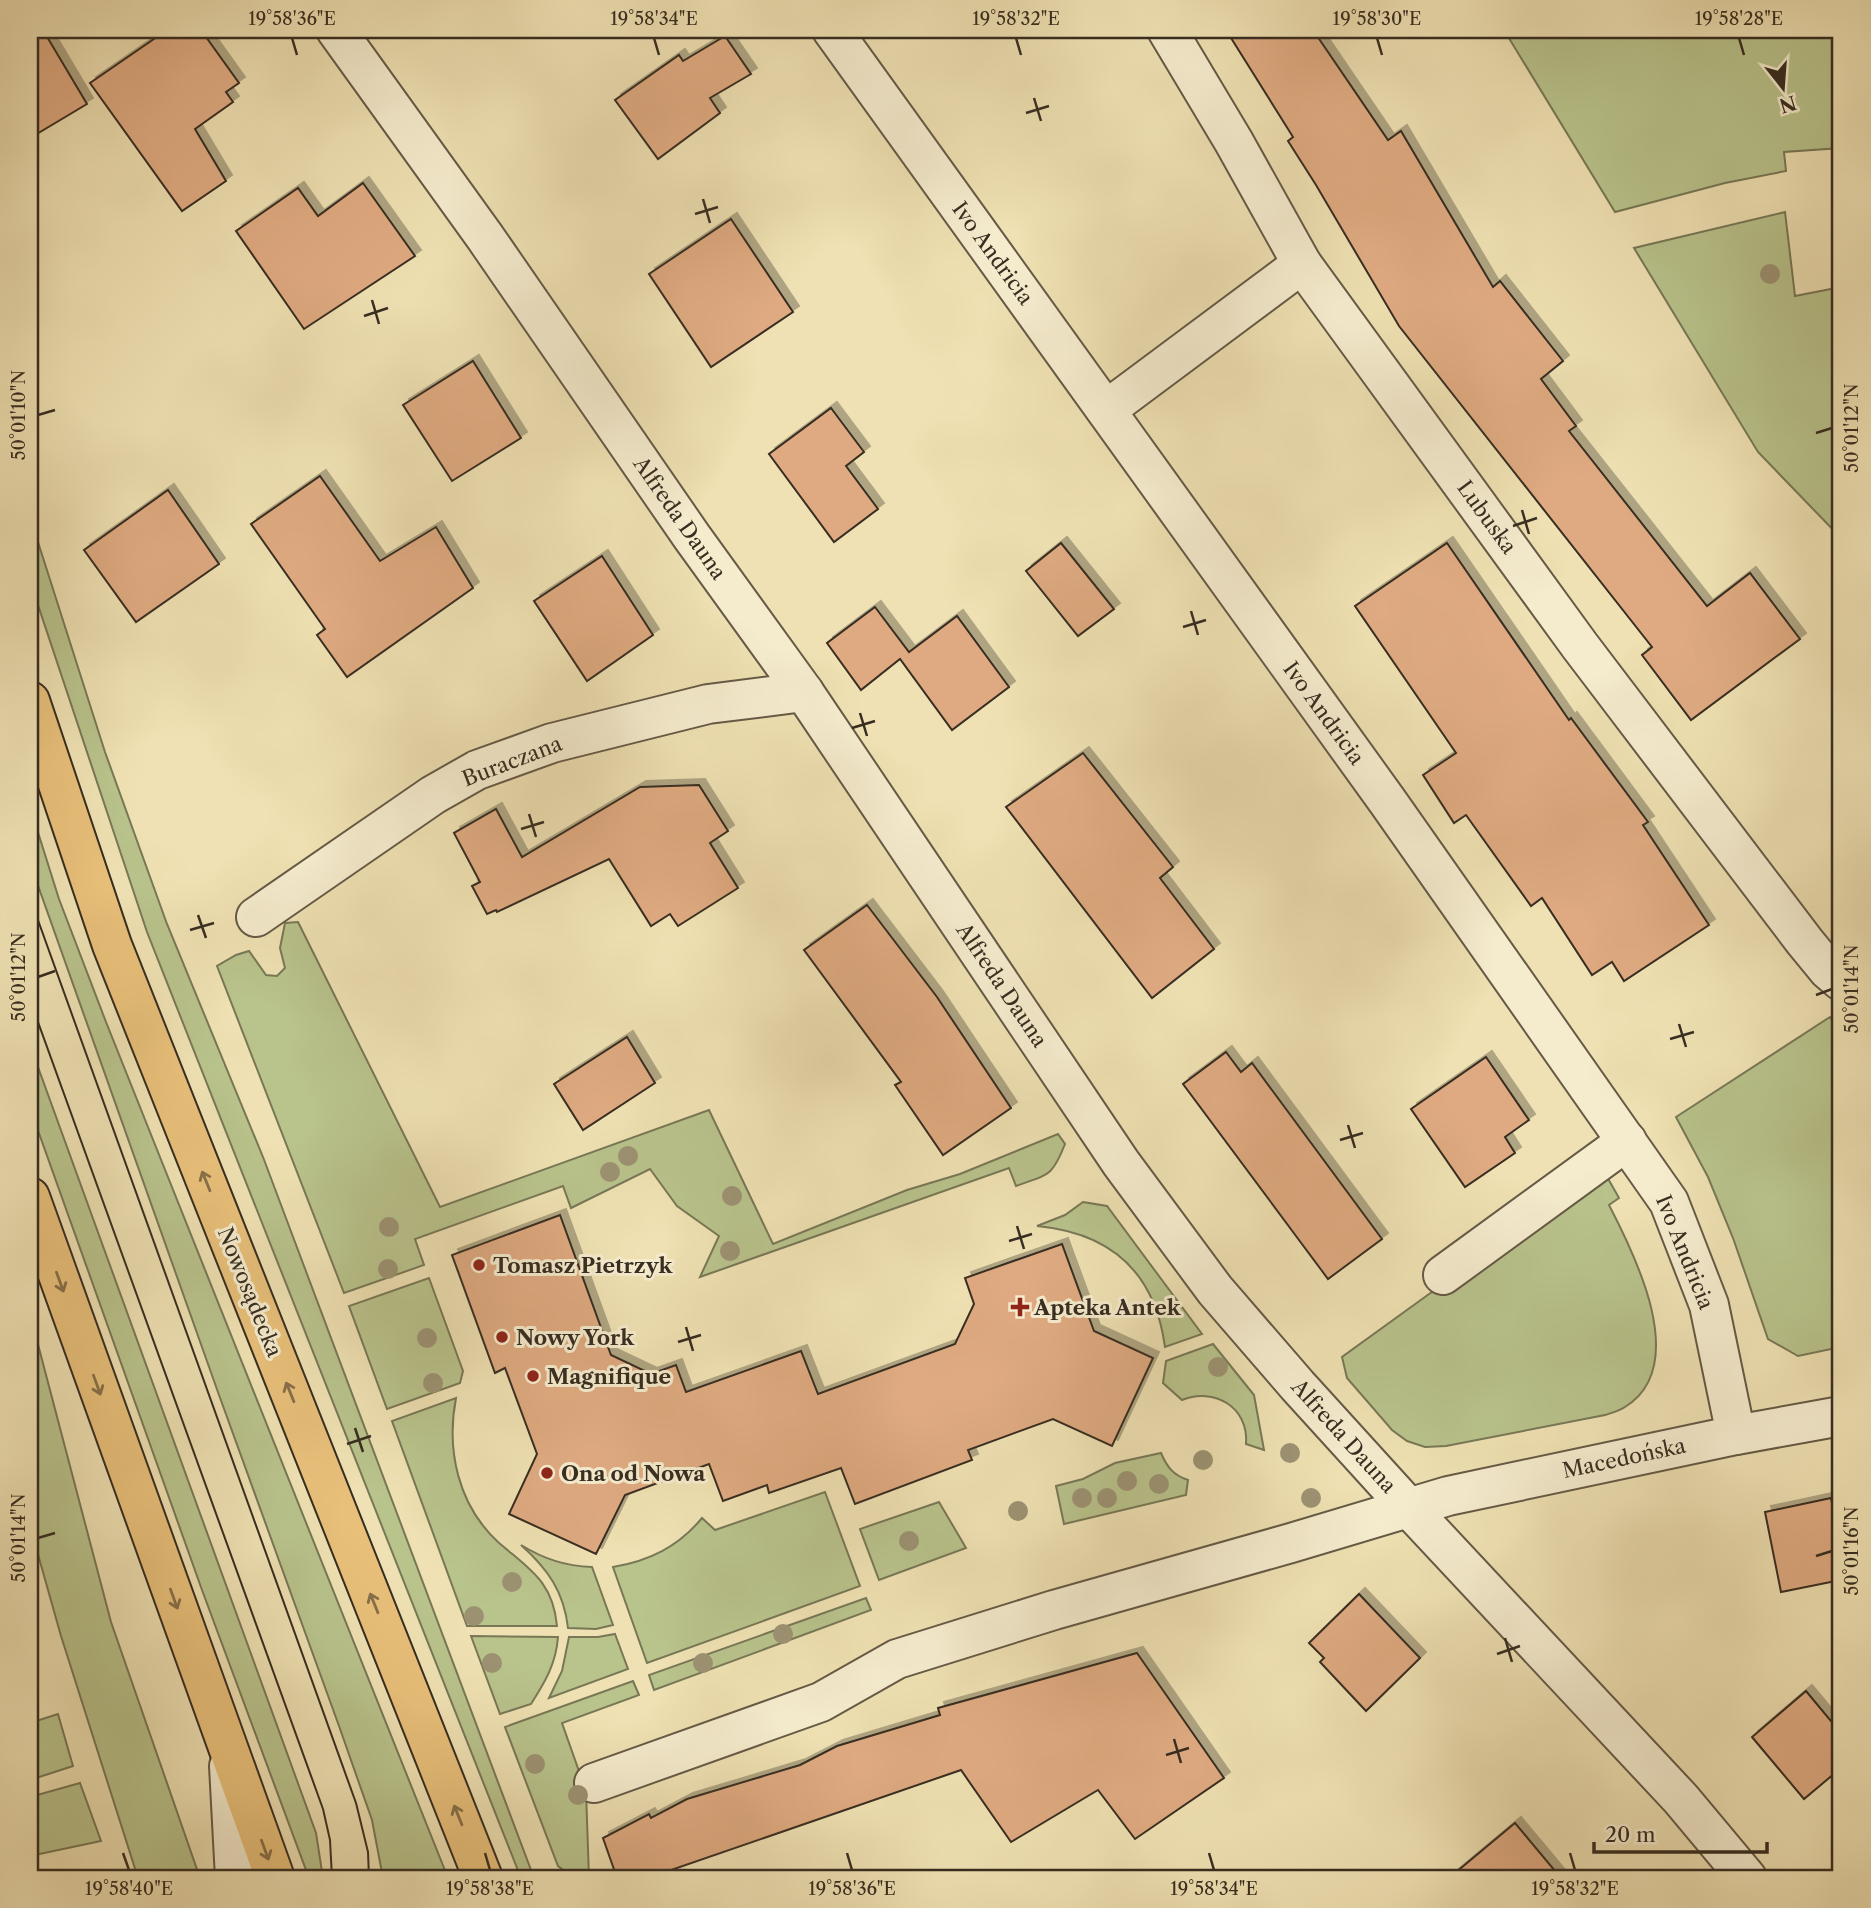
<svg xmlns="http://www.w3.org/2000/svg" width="1871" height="1908" font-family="'Libre Caslon Text',serif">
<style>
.green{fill:#b9c38c;stroke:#787856;stroke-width:2}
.building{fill:#dfaa81;stroke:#372d21;stroke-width:2;filter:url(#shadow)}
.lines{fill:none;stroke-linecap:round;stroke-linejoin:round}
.minor-casing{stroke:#655a46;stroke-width:42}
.major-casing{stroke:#372d21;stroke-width:42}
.minor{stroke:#f5ecce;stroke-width:38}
.major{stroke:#e8c07a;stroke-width:38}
.tram{stroke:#372d21;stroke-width:2}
.tree{fill:#9c9272}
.oneway{stroke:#876f49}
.ticks{fill:none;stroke:#372d21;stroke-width:2.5}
.poi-dot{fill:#8f2418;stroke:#f5ecce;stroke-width:2.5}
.labels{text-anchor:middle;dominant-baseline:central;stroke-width:6;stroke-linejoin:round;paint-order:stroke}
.street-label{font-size:21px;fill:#372d21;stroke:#f5ecce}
.poi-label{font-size:21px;font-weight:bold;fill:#372d21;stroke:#f5ecce;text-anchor:start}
.neatline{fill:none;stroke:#372d21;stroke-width:2.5}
.ticks-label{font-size:18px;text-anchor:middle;fill:#372d21}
</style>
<defs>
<filter id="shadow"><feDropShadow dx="6" dy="-6" stdDeviation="0" flood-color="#0004"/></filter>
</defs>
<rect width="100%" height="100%" fill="#efe1b3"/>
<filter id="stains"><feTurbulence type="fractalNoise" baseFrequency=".00286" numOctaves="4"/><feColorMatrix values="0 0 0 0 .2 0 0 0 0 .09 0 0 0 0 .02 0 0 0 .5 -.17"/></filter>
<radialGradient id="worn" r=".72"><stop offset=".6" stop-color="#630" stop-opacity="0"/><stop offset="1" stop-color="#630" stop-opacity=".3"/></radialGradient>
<!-- green -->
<g class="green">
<polygon points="1504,30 1841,30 1841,148 1784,152 1786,171 1725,183 1615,212"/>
<polygon points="1785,212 1795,296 1841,287 1841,538 1758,452 1634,248"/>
<polygon points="30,517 105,752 167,924 263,1157 534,1878 521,1878 147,932 30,581"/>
<polygon points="30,807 59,899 106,1022 448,1878 383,1878 372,1820 339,1726 219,1395 30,863"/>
<path d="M298,922L440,1207L709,1110L773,1244L907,1190L960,1174L1058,1134L1065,1144C1052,1177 1049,1174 1016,1186L1009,1168L700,1277L719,1236L677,1206L650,1169L571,1208L563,1186L415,1239L424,1265L344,1293L217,966L236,955L249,951L266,975L277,976L285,968L280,948L285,923Z"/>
<polygon points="1830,1017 1841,1033 1841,1347 1798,1356 1768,1339 1733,1238 1708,1177 1676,1117"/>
<polygon points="30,1045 316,1833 323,1878 309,1878 202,1590 30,1108"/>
<path d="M1606,1175L1619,1198L1609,1205C1635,1255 1691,1366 1625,1407C1619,1411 1611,1413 1605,1415L1446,1446L1425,1447L1407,1441L1392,1430L1347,1378L1342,1357L1436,1289Z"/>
<path d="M1083,1202L1107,1206L1202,1334L1165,1347C1155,1273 1111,1233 1037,1226L1065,1215Z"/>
<polygon points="429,1278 463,1371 460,1383 387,1409 349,1306"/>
<polygon points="30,1314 111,1622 200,1878 138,1878 61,1636 30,1526"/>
<path d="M1213,1344L1254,1395L1264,1450L1246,1444C1249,1407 1214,1387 1182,1400L1163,1383L1166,1361Z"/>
<path d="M456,1398C446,1450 458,1505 498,1542C529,1569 553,1581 557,1626H467L392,1421Z"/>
<path d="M1161,1453C1167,1467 1173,1475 1188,1480L1186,1495L1064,1524L1056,1486L1083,1479L1115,1463Z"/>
<path d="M825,1492L860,1586L647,1663L613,1567C649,1561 678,1547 702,1518L715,1530Z"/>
<polygon points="939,1502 966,1548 879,1580 860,1529"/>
<path d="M521,1545C544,1559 565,1566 592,1567L613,1625L596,1629L568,1628C564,1592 548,1569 521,1545Z"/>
<polygon points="866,1598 871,1610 654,1690 649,1675"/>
<polygon points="615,1634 628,1669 549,1698 562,1671 569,1637 598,1637"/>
<path d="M471,1636L558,1637C556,1664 545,1682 531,1704L500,1714Z"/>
<polygon points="633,1681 639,1695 562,1723 586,1791 589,1878 574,1878 558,1866 505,1727"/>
<polygon points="58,1714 73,1766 30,1780 30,1723"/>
<polygon points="80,1783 101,1841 30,1856 30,1797"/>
</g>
<!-- building -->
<g class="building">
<polygon points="30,30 43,30 87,104 30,138"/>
<polygon points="167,30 201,30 239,83 226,92 233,102 195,129 226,181 182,211 90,83"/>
<polygon points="1226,30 1313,30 1388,140 1401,131 1493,287 1500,281 1563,361 1541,379 1576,426 1569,431 1707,606 1750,573 1800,639 1691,720 1642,655 1652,647 1399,326 1316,185 1288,141 1293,137"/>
<polygon points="725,36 751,74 710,98 720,113 658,159 615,100 679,55 683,61"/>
<polygon points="363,183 415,256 304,329 236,231 298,188 318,216"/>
<polygon points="731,219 793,312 711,367 649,274"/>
<polygon points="473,361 521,438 452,481 403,405"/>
<polygon points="831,408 864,452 846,466 878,509 834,542 769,454"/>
<polygon points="320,476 380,561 436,527 473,588 347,677 317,635 325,629 251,524"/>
<polygon points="168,490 219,564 136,622 84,550"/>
<polygon points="1061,543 1114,609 1078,636 1026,571"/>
<polygon points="1447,543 1569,720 1571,718 1648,822 1643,825 1709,925 1624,981 1612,962 1592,975 1542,898 1531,906 1466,815 1454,823 1423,775 1456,753 1355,606"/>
<polygon points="602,556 653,635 587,681 534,601"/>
<polygon points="875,607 909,652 957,616 1009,687 952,730 900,659 861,690 827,643"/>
<polygon points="1083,753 1173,867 1160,878 1214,949 1152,998 1006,807"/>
<polygon points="699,785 728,831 710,843 738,888 678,926 670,914 651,926 609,859 497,912 496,910 487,914 472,886 480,882 454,833 496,809 522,857 640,787"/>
<polygon points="867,905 937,997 1011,1108 943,1155 895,1085 901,1082 804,950"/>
<polygon points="627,1037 655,1083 583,1130 554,1084"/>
<polygon points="1226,1052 1241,1072 1252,1063 1382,1239 1328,1279 1183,1084"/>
<polygon points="1486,1057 1529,1120 1505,1137 1515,1153 1465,1187 1411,1109"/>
<polygon points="560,1215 611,1355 651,1374 676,1365 686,1392 801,1351 818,1394 955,1344 974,1304 965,1278 1062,1244 1094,1331 1153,1358 1112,1446 1053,1419 968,1450 972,1460 855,1504 841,1468 769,1493 767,1485 723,1501 709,1464 625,1495 596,1554 509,1514 537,1454 505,1368 495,1373 452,1255"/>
<polygon points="1831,1498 1841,1549 1841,1580 1781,1592 1765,1512"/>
<polygon points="1359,1594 1420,1658 1366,1711 1320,1662 1324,1658 1309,1643"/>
<polygon points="1137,1653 1224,1778 1135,1839 1098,1790 1011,1842 961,1770 648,1878 617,1878 603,1838 649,1814 651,1818 687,1799 800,1765 837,1746 940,1715 938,1708"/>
<polygon points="1806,1691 1841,1733 1841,1768 1804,1799 1752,1737"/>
<polygon points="1515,1823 1561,1878 1449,1878"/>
</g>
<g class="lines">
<!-- minor casing -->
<g class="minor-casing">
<g id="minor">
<polyline points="336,30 485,237 692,537 804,692 1121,1163 1215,1290 1298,1386 1408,1507 1681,1799 1747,1878"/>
<polyline points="832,30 1388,802 1669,1202 1709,1305 1736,1435"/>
<polyline points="1167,30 1234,142 1302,264 1580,646 1805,942 1828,970 1841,981"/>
<polyline points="1106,410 1302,264"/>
<polyline points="256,917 433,795 477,770 552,743 708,704 804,692"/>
<polyline points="1443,1275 1627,1141"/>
<polyline points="229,1766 235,1878"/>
<polyline points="594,1783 821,1702 897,1659 1054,1610 1291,1543 1448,1496 1736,1435 1841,1416"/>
</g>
</g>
<!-- major casing -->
<g class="major-casing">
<g id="major">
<polyline points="30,701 112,945 483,1878"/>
<polyline points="30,1197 275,1878"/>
</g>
</g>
<!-- minor -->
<use href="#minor" class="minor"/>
<!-- major -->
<use href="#major" class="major"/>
<!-- tram -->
<g class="tram">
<polyline points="30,898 356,1803 368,1852 369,1878"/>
<polyline points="30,1000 323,1809 330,1840 332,1878"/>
</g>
</g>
<!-- trees -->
<g class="tree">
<circle cx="1770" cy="274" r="10"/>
<circle cx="628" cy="1156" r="10"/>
<circle cx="610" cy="1172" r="10"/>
<circle cx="732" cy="1196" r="10"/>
<circle cx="389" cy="1227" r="10"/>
<circle cx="730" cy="1251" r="10"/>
<circle cx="388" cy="1269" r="10"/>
<circle cx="427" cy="1338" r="10"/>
<circle cx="1218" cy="1367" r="10"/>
<circle cx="433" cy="1383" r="10"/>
<circle cx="1290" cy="1453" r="10"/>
<circle cx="1203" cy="1460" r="10"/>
<circle cx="1127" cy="1481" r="10"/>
<circle cx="1159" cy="1484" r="10"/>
<circle cx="1082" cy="1498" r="10"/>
<circle cx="1107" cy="1498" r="10"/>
<circle cx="1311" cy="1498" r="10"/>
<circle cx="1018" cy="1511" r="10"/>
<circle cx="909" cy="1541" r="10"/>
<circle cx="512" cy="1582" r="10"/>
<circle cx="474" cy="1616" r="10"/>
<circle cx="783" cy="1634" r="10"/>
<circle cx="492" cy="1663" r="10"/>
<circle cx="703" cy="1663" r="10"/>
<circle cx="535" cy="1764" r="10"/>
<circle cx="578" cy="1795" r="10"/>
</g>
<!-- one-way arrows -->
<defs><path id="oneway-shaft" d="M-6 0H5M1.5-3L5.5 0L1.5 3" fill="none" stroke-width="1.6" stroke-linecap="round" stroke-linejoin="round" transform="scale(1.75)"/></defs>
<g class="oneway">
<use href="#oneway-shaft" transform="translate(206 1181) rotate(-112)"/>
<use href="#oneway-shaft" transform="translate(60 1282) rotate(70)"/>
<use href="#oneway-shaft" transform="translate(97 1385) rotate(70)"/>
<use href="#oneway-shaft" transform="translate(290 1392) rotate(-112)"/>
<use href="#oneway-shaft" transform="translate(174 1599) rotate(70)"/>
<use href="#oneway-shaft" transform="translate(374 1603) rotate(-112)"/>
<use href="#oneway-shaft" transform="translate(458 1815) rotate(-112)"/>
<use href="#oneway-shaft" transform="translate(265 1850) rotate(70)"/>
</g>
<!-- ticks -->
<path class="ticks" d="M292,38L297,55M654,38L659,55M1016,38L1021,55M1377,38L1382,55M1739,38L1744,55M1034,98L1041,121M1026,113L1049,106M703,199L710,223M695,214L718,207M372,300L379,324M364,316L388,308M38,415L55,410M1816,433L1832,428M1522,510L1529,534M1513,526L1537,518M1191,611L1198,635M1183,627L1206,620M860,713L867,736M852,728L875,721M529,814L536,837M521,829L544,822M198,915L206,938M190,930L214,923M38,977L55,971M1816,995L1832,989M1679,1024L1686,1047M1670,1039L1694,1032M1348,1125L1355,1148M1340,1140L1363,1133M1017,1226L1024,1249M1009,1241L1032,1234M686,1327L693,1351M678,1342L701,1335M355,1428L363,1452M347,1444L371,1436M38,1538L55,1533M1816,1556L1832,1551M1505,1638L1512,1662M1497,1654L1520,1646M1174,1739L1181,1763M1166,1755L1189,1748M123,1853L129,1870M485,1853L490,1870M847,1853L852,1870M1209,1853L1214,1870M1570,1853L1575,1870"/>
<!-- markers -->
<g class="poi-dot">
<circle cx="479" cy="1265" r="7"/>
<path d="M1016.5 1296.5h7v7h7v7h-7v7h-7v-7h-7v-7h7z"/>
<circle cx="502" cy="1337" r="7"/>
<circle cx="533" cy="1376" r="7"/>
<circle cx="547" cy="1473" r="7"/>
</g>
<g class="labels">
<!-- street labels -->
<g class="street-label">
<text transform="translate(993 253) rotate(54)">Ivo Andricia</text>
<text transform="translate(1487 517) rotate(54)">Lubuska</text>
<text transform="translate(680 518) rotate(55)">Alfreda Dauna</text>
<text transform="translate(1324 713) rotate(54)">Ivo Andricia</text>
<text transform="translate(512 761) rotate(-21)">Buraczana</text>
<text transform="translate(1002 985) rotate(56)">Alfreda Dauna</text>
<text transform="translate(1685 1252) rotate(68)">Ivo Andricia</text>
<text transform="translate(250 1292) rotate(68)">Nowosądecka</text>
<text transform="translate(1344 1436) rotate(48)">Alfreda Dauna</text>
<text transform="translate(1624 1458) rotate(-12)">Macedońska</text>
</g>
<!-- poi labels -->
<g class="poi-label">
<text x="493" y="1265">Tomasz Pietrzyk</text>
<text x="1034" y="1307">Apteka Antek</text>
<text x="516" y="1337">Nowy York</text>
<text x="547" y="1376">Magnifique</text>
<text x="561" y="1473">Ona od Nowa</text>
</g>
</g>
<!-- margin -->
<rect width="1871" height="1908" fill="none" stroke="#efe1b3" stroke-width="77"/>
<!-- north arrow -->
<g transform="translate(1783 88) rotate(163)" stroke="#f5ecce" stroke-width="5" paint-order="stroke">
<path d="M0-5L12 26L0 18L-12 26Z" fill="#372d21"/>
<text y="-10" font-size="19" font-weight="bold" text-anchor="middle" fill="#372d21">N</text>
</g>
<!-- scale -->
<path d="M1594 1842v10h173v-10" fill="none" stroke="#372d21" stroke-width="3.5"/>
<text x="1605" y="1842" font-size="21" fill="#372d21" stroke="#f5ecce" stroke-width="5" paint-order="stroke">20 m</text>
<rect x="38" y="38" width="1794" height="1832" class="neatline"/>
<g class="ticks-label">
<text x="292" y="25">19°58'36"E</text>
<text x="654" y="25">19°58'34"E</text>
<text x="1016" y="25">19°58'32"E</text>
<text x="1377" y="25">19°58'30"E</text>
<text x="1739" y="25">19°58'28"E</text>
<text transform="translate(19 415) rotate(-90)" y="6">50°01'10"N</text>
<text transform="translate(1852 428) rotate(-90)" y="6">50°01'12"N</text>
<text transform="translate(19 977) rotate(-90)" y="6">50°01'12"N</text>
<text transform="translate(1852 989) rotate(-90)" y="6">50°01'14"N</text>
<text transform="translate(19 1538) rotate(-90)" y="6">50°01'14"N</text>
<text transform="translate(1852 1551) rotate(-90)" y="6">50°01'16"N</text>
<text x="129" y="1895">19°58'40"E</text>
<text x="490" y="1895">19°58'38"E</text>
<text x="852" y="1895">19°58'36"E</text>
<text x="1214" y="1895">19°58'34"E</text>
<text x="1575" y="1895">19°58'32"E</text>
</g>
<rect width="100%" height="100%" filter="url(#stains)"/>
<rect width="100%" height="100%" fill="url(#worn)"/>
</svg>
